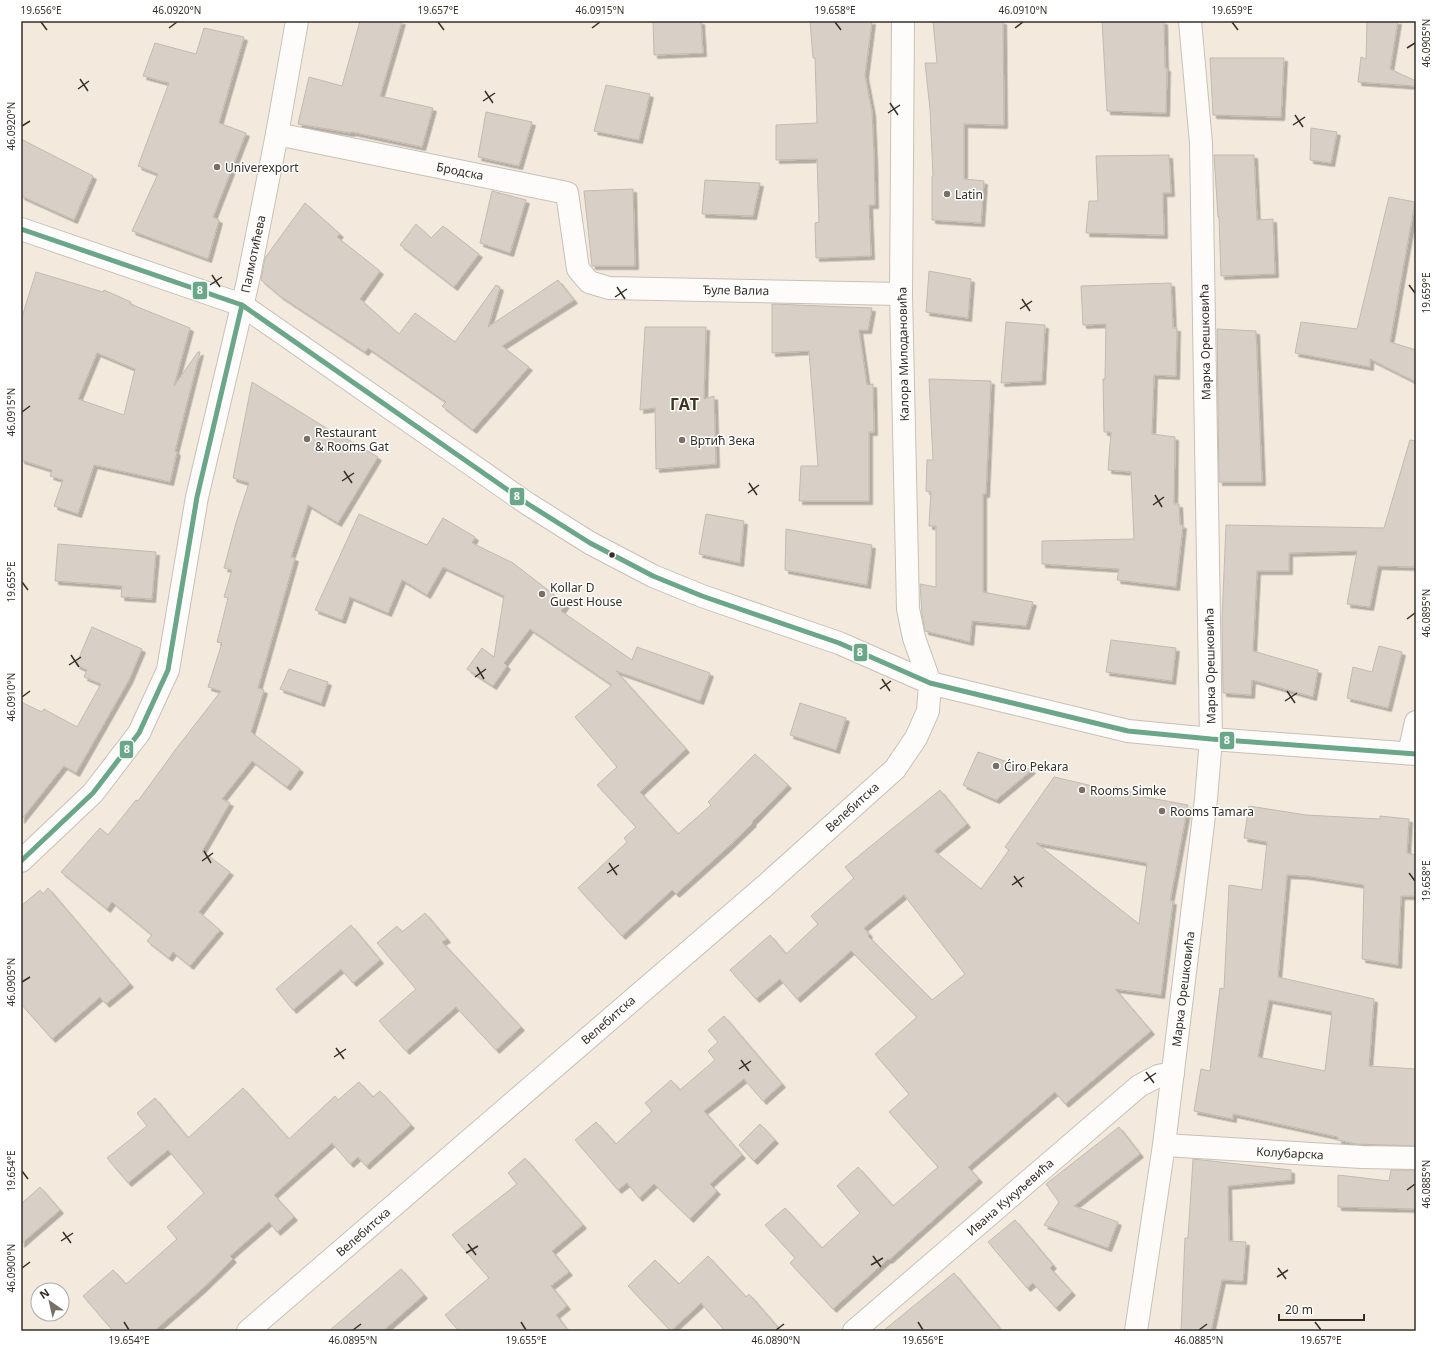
<svg xmlns="http://www.w3.org/2000/svg" width="1437" height="1352" font-family="'Noto Sans',sans-serif">
<style>
.building{fill:#d8d0c6;stroke:#c2bab0;fill-rule:evenodd;filter:url(#shadow)}
.lines{fill:none;stroke-linecap:round;stroke-linejoin:round}
.street-casing{stroke:#c8c0b6;stroke-width:24}
.secondary-casing{stroke:#c8c0b6;stroke-width:24}
.street{stroke:#fdfcfa;stroke-width:22}
.secondary{stroke:#fdfcfa;stroke-width:22}
.bus-1-casing{stroke:#fff;stroke-width:8}
.bus-1{stroke:#6aa788;stroke-width:5}
.ticks{fill:none;stroke:#352f27;stroke-width:1.5}
.poi-dot{fill:#787067;stroke:#fff;stroke-width:1.5}
.bus-dot{fill:#352f27;stroke:#fff;stroke-width:1.5}
.labels{text-anchor:middle;dominant-baseline:central;stroke-width:3;stroke-linejoin:round;paint-order:stroke}
.poi-label{font-size:12px;fill:#352f27;stroke:#fff;text-anchor:start}
.street-label{font-size:12px;fill:#352f27;stroke:#fff}
.district-label{font-size:16px;font-weight:bold;letter-spacing:1px;fill:#3f3321;stroke:#fff}
.line-badge{stroke:#fff;stroke-width:1.5}
.badge-label{font-size:11px;text-anchor:middle;font-weight:bold;fill:#fff}
.neatline{fill:none;stroke:#352f27;stroke-width:1.5}
.ticks-label{font-size:10px;text-anchor:middle;fill:#352f27}
</style>
<defs>
<filter id="shadow"><feDropShadow dx="3.5" dy="3.5" stdDeviation="0" flood-color="#0004"/></filter>
</defs>
<rect width="100%" height="100%" fill="#f3eadd"/>
<!-- building -->
<g class="building">
<polygon points="360,21 402,21 380,96 433,108 422,147 352,132 351,133 298,124 309,77 342,86"/>
<polygon points="653,21 701,21 703,53 654,55"/>
<polygon points="810,21 872,21 865,75 872,112 874,157 875,205 869,205 871,256 816,258 815,223 819,222 817,159 776,160 776,125 817,123 815,58 813,58"/>
<polygon points="933,21 1003,21 1004,125 964,124 964,179 984,181 981,223 932,220 932,176 933,176 930,109 925,63 937,63"/>
<polygon points="1102,21 1164,21 1165,68 1167,68 1166,113 1107,111"/>
<polygon points="1367,21 1398,21 1390,69 1416,81 1416,86 1358,82 1361,57 1366,59"/>
<polygon points="204,28 244,37 219,123 246,133 213,217 219,220 208,259 132,231 158,174 138,166 169,83 143,76 155,43 196,54"/>
<polygon points="1210,58 1284,58 1281,117 1213,115"/>
<polygon points="606,85 650,94 639,140 594,131"/>
<polygon points="486,112 532,122 519,166 478,157"/>
<polygon points="1311,128 1337,132 1331,163 1310,160"/>
<polygon points="21,139 93,176 74,220 21,196"/>
<polygon points="1169,155 1171,193 1163,193 1164,235 1086,233 1089,201 1098,201 1096,156"/>
<polygon points="1214,155 1254,155 1257,220 1273,219 1275,274 1221,276 1219,217 1218,217"/>
<polygon points="705,180 760,183 753,216 702,214"/>
<polygon points="633,189 635,266 592,266 584,191"/>
<polygon points="492,191 526,200 510,253 480,243"/>
<polygon points="1389,197 1415,202 1390,342 1416,350 1416,382 1370,359 1370,367 1295,353 1301,322 1357,329"/>
<polygon points="305,203 340,234 337,237 380,271 360,299 399,334 415,313 455,342 496,285 500,287 488,327 558,280 574,300 502,346 529,367 473,430 442,406 446,402 368,348 365,352 280,296 261,280 265,258"/>
<polygon points="416,224 431,238 443,226 479,254 454,287 400,245"/>
<polygon points="929,271 971,279 968,318 926,312"/>
<path d="M36,272L103,292L104,290L131,302L130,304L190,328L174,386L198,352H200L175,451L177,452L170,482L94,465L78,514L54,506L63,480L50,476L52,470L21,460V320ZM97,353L135,369L124,415L78,399Z"/>
<polygon points="1171,283 1173,328 1177,328 1176,376 1154,375 1152,434 1175,437 1174,504 1179,504 1180,525 1183,525 1176,587 1117,580 1119,569 1042,564 1042,541 1134,539 1131,472 1108,470 1111,432 1104,432 1103,379 1105,379 1106,324 1083,325 1081,286"/>
<polygon points="772,304 872,308 868,330 859,330 867,385 873,384 874,432 869,432 869,501 799,501 801,466 818,466 809,351 772,353"/>
<polygon points="1006,322 1045,325 1042,381 1001,383"/>
<polygon points="645,327 706,327 704,399 714,396 716,464 656,469 655,408 640,410"/>
<polygon points="1217,329 1256,331 1262,482 1219,482"/>
<polygon points="929,379 991,381 986,494 983,494 983,592 1033,602 1026,626 972,621 970,642 925,631 922,614 920,584 936,587 936,526 929,526 931,492 926,491 927,460 933,460"/>
<polygon points="252,382 344,439 345,438 378,457 338,523 308,505 291,557 295,558 258,688 264,690 251,732 300,769 287,787 252,761 222,799 230,803 202,851 230,872 199,912 220,930 190,966 173,952 169,958 147,941 152,935 112,902 107,909 61,872 100,828 108,835 136,800 138,801 176,749 221,691 208,687 222,643 217,642 228,598 224,597 232,570 224,568 236,523 249,483 233,478"/>
<polygon points="1410,440 1416,441 1416,567 1378,566 1370,607 1347,604 1357,551 1289,553 1289,571 1257,571 1253,651 1318,670 1313,697 1252,680 1251,695 1223,693 1222,620 1226,525 1384,528"/>
<polygon points="359,514 427,545 443,518 475,537 472,543 513,563 566,604 561,611 632,660 637,647 710,673 700,701 616,671 686,749 640,792 678,834 711,805 708,802 755,754 788,785 752,822 753,823 727,848 676,894 672,890 622,936 578,888 627,842 624,838 636,827 597,785 617,767 575,717 612,685 530,629 504,663 507,666 493,686 467,669 482,648 494,657 504,596 443,567 427,595 402,580 388,613 350,597 342,620 315,610"/>
<polygon points="706,514 744,521 740,563 699,554"/>
<polygon points="786,529 872,545 867,585 785,570"/>
<polygon points="58,544 156,552 152,599 121,597 122,586 55,581"/>
<polygon points="92,627 142,649 129,680 76,773 64,766 21,820 21,702 42,712 44,709 77,727 101,684 84,677 87,670 76,665"/>
<polygon points="1111,640 1176,648 1172,681 1106,672"/>
<polygon points="1379,646 1402,652 1388,708 1347,698 1353,667 1372,672"/>
<polygon points="289,669 328,682 321,703 280,689"/>
<polygon points="800,703 846,718 836,750 790,735"/>
<polygon points="978,752 1032,770 996,800 963,785"/>
<path d="M1054,777L1110,790L1114,786L1145,797L1188,805L1170,901H1173L1161,995L1115,989L1151,1031L1065,1104L1055,1092L968,1167L979,1179L889,1260L888,1259L833,1309L790,1263L795,1258L765,1225L785,1208L822,1248L860,1213L837,1186L858,1167L893,1206L938,1167L889,1112L909,1094L875,1054L917,1017L851,951L797,999L780,979L756,999L730,970L770,935L786,954L818,924L811,916L854,878L845,867L940,790L967,824L934,851L981,889L1009,850L1005,847ZM1036,843L1147,863L1139,924ZM904,895L965,974L932,1000L868,936L869,934L864,928Z"/>
<path d="M1249,806L1306,815L1380,819V816L1409,819L1407,853L1416,855V896H1401L1398,965L1362,959L1364,885L1306,876L1287,875L1278,977L1374,999L1369,1066L1416,1069V1146L1356,1144L1338,1140V1137L1233,1114V1119L1194,1111L1201,1069L1210,1071L1220,988L1224,989L1229,885L1262,890L1267,842L1244,838ZM1269,1000L1332,1012L1325,1071L1258,1057Z"/>
<polygon points="48,888 130,984 106,1004 100,997 52,1039 21,1004 21,906 40,890 43,894"/>
<polygon points="425,913 447,939 442,942 521,1027 496,1050 456,1007 406,1051 379,1021 416,989 377,943 397,926 402,932"/>
<polygon points="351,925 380,960 353,983 341,969 293,1010 276,989"/>
<polygon points="724,1016 782,1084 763,1101 744,1079 704,1111 742,1155 710,1184 717,1191 690,1219 654,1184 639,1198 627,1183 618,1190 575,1140 596,1122 616,1144 652,1111 645,1103 671,1080 680,1090 715,1060 708,1051 718,1042 708,1030"/>
<polygon points="359,1082 373,1097 380,1091 411,1125 366,1166 358,1157 350,1164 332,1143 274,1195 294,1217 277,1232 269,1222 230,1256 233,1259 202,1289 154,1331 113,1331 83,1296 113,1270 126,1284 177,1239 167,1227 204,1193 168,1150 128,1183 107,1158 147,1126 137,1113 155,1098 188,1138 243,1088 289,1139 335,1096 338,1100"/>
<polygon points="760,1124 775,1140 754,1161 739,1145"/>
<polygon points="1119,1127 1140,1154 1074,1206 1118,1222 1108,1248 1044,1225 1059,1202 1046,1184"/>
<polygon points="525,1158 583,1225 552,1251 569,1272 551,1286 567,1306 556,1315 568,1331 459,1331 445,1315 489,1278 452,1235 517,1184 508,1173"/>
<polygon points="1193,1159 1291,1170 1291,1180 1228,1186 1229,1241 1246,1242 1243,1281 1222,1280 1211,1331 1181,1331 1185,1238 1188,1238"/>
<polygon points="1391,1170 1416,1170 1416,1209 1338,1207 1338,1175 1389,1181"/>
<polygon points="40,1187 60,1210 21,1244 21,1204"/>
<polygon points="1015,1220 1053,1265 1050,1268 1072,1292 1056,1308 1033,1283 1027,1288 988,1242"/>
<polygon points="708,1256 746,1297 749,1294 781,1331 725,1331 701,1303 671,1331 628,1286 655,1260 679,1284"/>
<polygon points="401,1269 424,1295 383,1331 329,1331"/>
<polygon points="954,1273 1002,1331 883,1331"/>
</g>
<g class="lines">
<!-- street casing -->
<g class="street-casing">
<g id="street">
<polyline points="903,21 901,294 908,609 914,638 930,683"/>
<polyline points="277,134 567,193 578,269 589,282 609,288 901,294"/>
<polyline points="21,229 242,305 528,504 590,543 653,576 702,596 839,643 930,683"/>
<polyline points="1409,753 1416,722"/>
<polyline points="21,861 93,793 139,733 168,670 197,497 248,281 277,134 297,21"/>
<polyline points="1164,1145 1362,1157 1416,1158"/>
<polyline points="854,1331 1139,1086 1158,1076 1173,1073"/>
<polyline points="1136,1331 1164,1145 1206,799 1211,739 1201,143 1190,21"/>
</g>
</g>
<!-- secondary casing -->
<g class="secondary-casing">
<polyline id="secondary" points="248,1331 767,884 895,769 916,738 928,711 930,683 1128,731 1211,739 1416,754"/>
</g>
<!-- street -->
<use href="#street" class="street"/>
<!-- secondary -->
<use href="#secondary" class="secondary"/>
<!-- bus-1 casing -->
<g class="bus-1-casing">
<g id="bus-1">
<polyline points="21,229 242,305 528,504 590,543 653,576 702,596 839,643 930,683 1128,731 1211,739 1416,754"/>
<polyline points="21,861 93,793 139,733 168,670 197,497 242,305"/>
</g>
</g>
<!-- bus-1 -->
<use href="#bus-1" class="bus-1"/>
</g>
<!-- ticks -->
<path class="ticks" d="M41,22L47,30M438,22L444,30M835,22L841,30M1232,22L1238,30M169,28L177,22M592,28L600,22M1015,28L1023,22M1407,48L1415,43M80,79L88,91M78,89L89,81M485,91L493,103M483,101L495,93M890,103L898,115M888,113L900,105M1295,115L1303,127M1293,125L1305,117M22,126L30,121M212,275L220,287M210,285L222,277M1409,285L1415,293M617,287L625,299M615,297L627,289M1022,299L1030,311M1020,309L1032,301M22,412L30,406M344,471L352,483M342,481L354,473M749,483L757,495M748,493L759,485M1155,495L1162,507M1153,505L1164,497M22,582L28,590M1407,619L1415,613M71,655L79,667M69,665L81,657M477,667L484,679M475,677L486,669M882,679L890,691M880,689L891,681M1287,691L1295,703M22,697L30,691M1285,701L1297,693M204,851L211,863M202,861L213,853M609,863L617,875M607,873L619,865M1409,873L1415,881M1014,876L1022,887M1012,885L1024,877M22,982L30,977M336,1048L344,1059M334,1057L346,1049M741,1060L749,1071M739,1069L751,1061M1146,1072L1154,1083M1144,1081L1156,1073M22,1171L28,1179M1407,1190L1415,1184M63,1232L71,1243M61,1241L73,1233M468,1244L476,1255M466,1253L478,1246M873,1256L881,1267M871,1265L883,1258M22,1268L30,1262M1278,1268L1286,1279M1277,1277L1288,1270M124,1322L129,1330M521,1322L526,1330M918,1322L923,1330M1315,1322L1321,1330M353,1330L361,1324M776,1330L784,1324M1199,1330L1207,1324"/>
<!-- markers -->
<g class="poi-dot">
<circle cx="217" cy="167" r="4"/>
<circle cx="947" cy="194" r="4"/>
<circle cx="307" cy="439" r="4"/>
<circle cx="682" cy="440" r="4"/>
<circle cx="542" cy="594" r="4"/>
<circle cx="996" cy="766" r="4"/>
<circle cx="1082" cy="790" r="4"/>
<circle cx="1162" cy="811" r="4"/>
</g>
<circle class="bus-dot" cx="612" cy="555" r="3.5"/>
<g class="labels">
<!-- poi labels -->
<g class="poi-label">
<text x="225" y="167">Univerexport</text>
<text x="955" y="194">Latin</text>
<text x="315" y="432">Restaurant<tspan x="315" dy="14">&amp; Rooms Gat</tspan></text>
<text x="690" y="440">Вртић Зека</text>
<text x="550" y="587">Kollar D<tspan x="550" dy="14">Guest House</tspan></text>
<text x="1004" y="766">Ćiro Pekara</text>
<text x="1090" y="790">Rooms Simke</text>
<text x="1170" y="811">Rooms Tamara</text>
</g>
<!-- street labels -->
<g class="street-label">
<text transform="translate(460 171) rotate(11)">Бродска</text>
<text transform="translate(253 254) rotate(-78)">Палмотићева</text>
<text transform="translate(736 290) rotate(1)">Ђуле Валиа</text>
<text transform="translate(1205 342) rotate(-91)">Марка Орешковића</text>
<text transform="translate(903 354) rotate(-91)">Калора Милодановића</text>
<text transform="translate(1210 666) rotate(-91)">Марка Орешковића</text>
<text transform="translate(852 807) rotate(-42)">Велебитска</text>
<text transform="translate(1183 989) rotate(-83)">Марка Орешковића</text>
<text transform="translate(608 1020) rotate(-41)">Велебитска</text>
<text transform="translate(1290 1153) rotate(3)">Колубарска</text>
<text transform="translate(1010 1197) rotate(-41)">Ивана Кукуљевића</text>
<text transform="translate(363 1232) rotate(-41)">Велебитска</text>
</g>
<!-- district labels -->
<g class="district-label">
<text x="685" y="404">ГАТ</text>
</g>
</g>
<g class="line-badge">
<rect x="192" y="281" width="16" height="19" rx="4" fill="#6aa788"/>
<rect x="509" y="487" width="16" height="19" rx="4" fill="#6aa788"/>
<rect x="853" y="643" width="15" height="19" rx="4" fill="#6aa788"/>
<rect x="1219" y="731" width="16" height="19" rx="4" fill="#6aa788"/>
<rect x="119" y="740" width="15" height="19" rx="4" fill="#6aa788"/>
</g>
<g class="badge-label">
<text x="200" y="294">8</text>
<text x="517" y="500">8</text>
<text x="860" y="656">8</text>
<text x="1227" y="744">8</text>
<text x="127" y="753">8</text>
</g>
<!-- border -->
<rect width="1437" height="1352" fill="none" stroke="#ffffff" stroke-width="44"/>
<!-- north arrow -->
<g transform="translate(50 1302) rotate(326)"><circle r="19" fill="#ffffff" stroke="#aeaca9"/>
<path d="M0-3L7 15L0 10L-7 15Z" fill="#787067"/>
<text y="-6" font-size="11" font-weight="bold" text-anchor="middle" fill="#352f27">N</text>
</g>
<!-- scale -->
<path d="M1279 1314v6h85v-6" fill="none" stroke="#352f27" stroke-width="2"/>
<text x="1285" y="1314" font-size="12" fill="#352f27" stroke="#ffffff" stroke-width="3" paint-order="stroke">20 m</text>
<rect x="22" y="22" width="1393" height="1308" class="neatline"/>
<g class="ticks-label">
<text x="41" y="14">19.656°E</text>
<text x="177" y="14">46.0920°N</text>
<text x="438" y="14">19.657°E</text>
<text x="600" y="14">46.0915°N</text>
<text x="835" y="14">19.658°E</text>
<text x="1023" y="14">46.0910°N</text>
<text x="1232" y="14">19.659°E</text>
<text transform="translate(1426 43) rotate(-90)" y="4">46.0905°N</text>
<text transform="translate(11 126) rotate(-90)" y="4">46.0920°N</text>
<text transform="translate(1426 293) rotate(-90)" y="4">19.659°E</text>
<text transform="translate(11 412) rotate(-90)" y="4">46.0915°N</text>
<text transform="translate(11 582) rotate(-90)" y="4">19.655°E</text>
<text transform="translate(1426 613) rotate(-90)" y="4">46.0895°N</text>
<text transform="translate(11 697) rotate(-90)" y="4">46.0910°N</text>
<text transform="translate(1426 881) rotate(-90)" y="4">19.658°E</text>
<text transform="translate(11 982) rotate(-90)" y="4">46.0905°N</text>
<text transform="translate(11 1171) rotate(-90)" y="4">19.654°E</text>
<text transform="translate(1426 1184) rotate(-90)" y="4">46.0885°N</text>
<text transform="translate(11 1268) rotate(-90)" y="4">46.0900°N</text>
<text x="129" y="1344">19.654°E</text>
<text x="353" y="1344">46.0895°N</text>
<text x="526" y="1344">19.655°E</text>
<text x="776" y="1344">46.0890°N</text>
<text x="923" y="1344">19.656°E</text>
<text x="1199" y="1344">46.0885°N</text>
<text x="1321" y="1344">19.657°E</text>
</g>
</svg>
